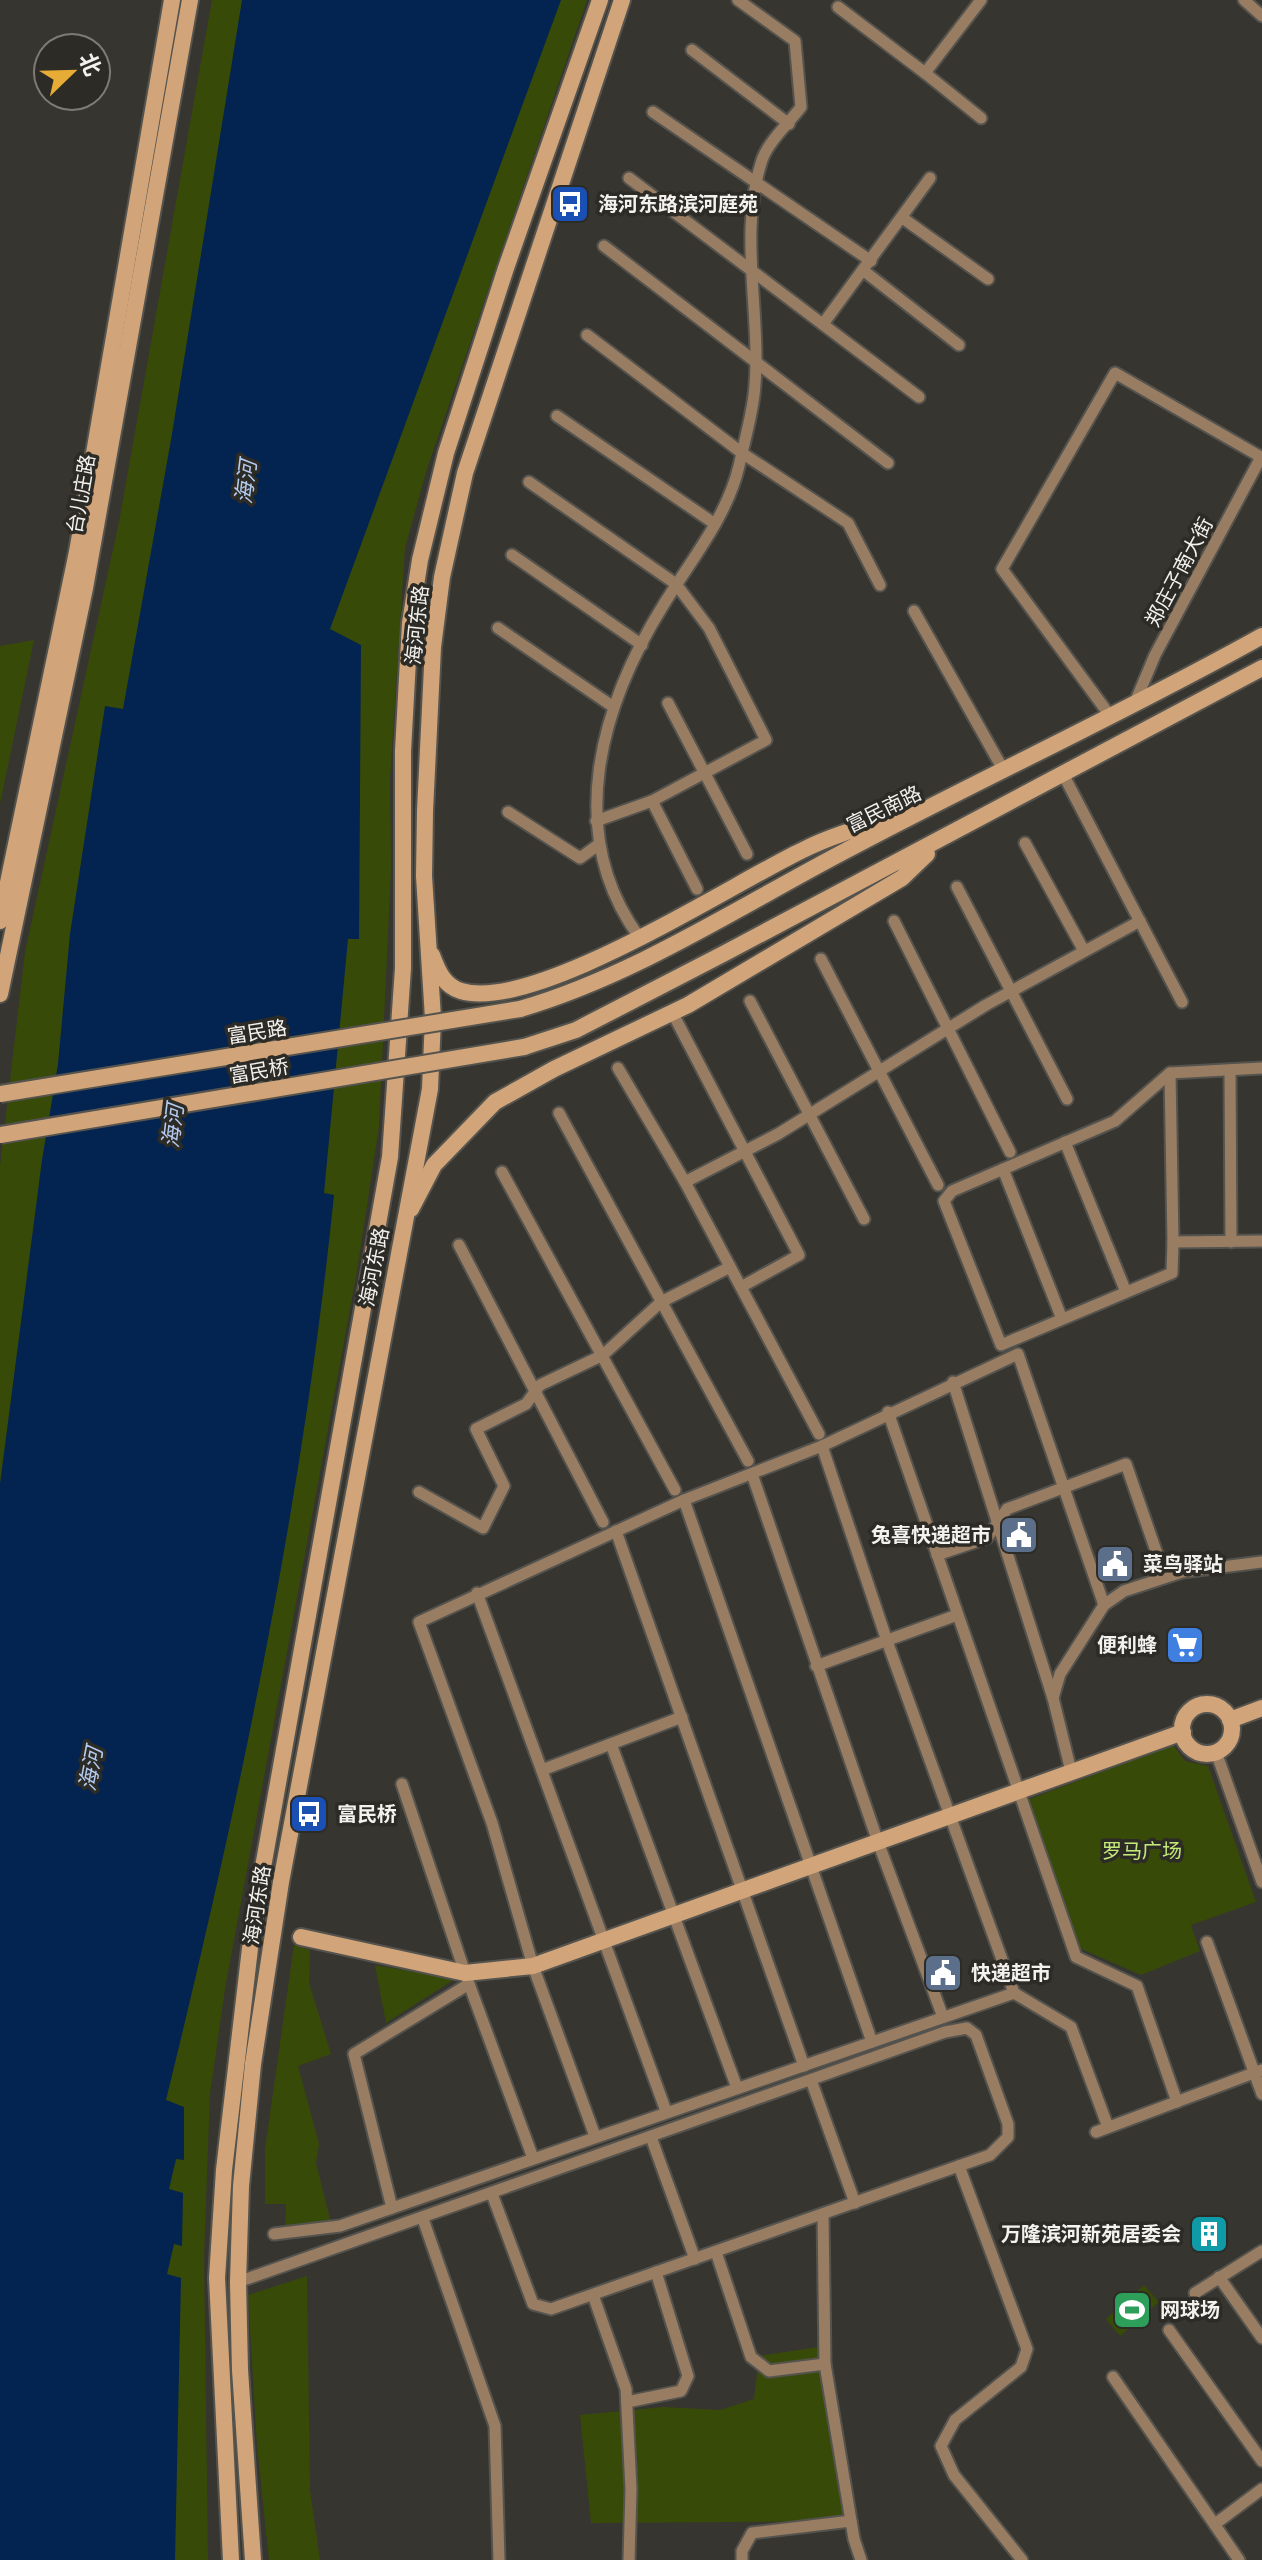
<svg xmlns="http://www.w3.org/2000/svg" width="1262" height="2560" font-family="Roboto,'Noto Sans SC',sans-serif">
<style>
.green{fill:#384a08}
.water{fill:#032351}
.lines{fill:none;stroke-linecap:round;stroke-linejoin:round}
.street-casing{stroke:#55534e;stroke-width:15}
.secondary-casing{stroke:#55534e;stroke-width:20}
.street{stroke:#997d62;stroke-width:11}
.secondary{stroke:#d1a579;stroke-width:16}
.secondary-bridge-casing{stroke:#55534e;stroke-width:20;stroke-linecap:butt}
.secondary-bridge{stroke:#d1a579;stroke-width:16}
.labels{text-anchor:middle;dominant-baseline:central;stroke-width:7;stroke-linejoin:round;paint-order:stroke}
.poi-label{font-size:20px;font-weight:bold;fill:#f3f2ee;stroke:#2d2b26;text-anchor:start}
.street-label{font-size:20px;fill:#f3f2ee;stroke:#2d2b26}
.park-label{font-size:20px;fill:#c4e979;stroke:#2d2b26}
.water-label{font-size:22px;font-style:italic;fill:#b3cbf0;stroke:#2d2b26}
</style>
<rect width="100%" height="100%" fill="#373530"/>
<!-- green -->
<g class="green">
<polygon points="212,0 587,0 426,472 405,548 390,779 391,869 379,1126 357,1271 225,1989 210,2094 204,2256 208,2560 0,2560 0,1166 25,952 119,522"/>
<polygon points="34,640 0,804 0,646"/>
<polygon points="1173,1745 1185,1761 1208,1766 1256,1902 1191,1925 1200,1951 1141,1975 1079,1948 1027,1800"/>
<polygon points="294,1945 310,1950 309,1983 331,2054 298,2066 319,2144 316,2163 332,2227 296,2238 285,2237 286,2204 265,2204 265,2149"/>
<polygon points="375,1965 455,1979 386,2023"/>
<polygon points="307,2276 310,2490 320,2560 269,2560 257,2446 248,2295"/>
<polygon points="1144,2285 1159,2302 1120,2336 1106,2319"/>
<polygon points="818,2347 844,2521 591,2523 580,2415 664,2407 720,2410 754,2399 759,2356"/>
</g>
<!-- water -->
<path class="water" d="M242,0H561L330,629L361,645L359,939H348L324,1193L334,1195C303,1500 239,1803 166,2100L184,2107V2160L176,2159L169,2189L183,2193L182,2246L174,2244L167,2274L181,2278L175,2560H0V1484L42,1160L58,1064L70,934L105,706L123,709L172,434Z"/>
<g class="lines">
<!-- street casing -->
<g class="street-casing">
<g id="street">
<polyline points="1244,0 1262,16"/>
<polyline points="838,7 925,73 981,0"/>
<polyline points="692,50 789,124"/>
<polyline points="925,73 981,118"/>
<polyline points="653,112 871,261"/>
<polyline points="629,178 919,397"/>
<polyline points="904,219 988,279"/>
<polyline points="604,246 888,463"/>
<polyline points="864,271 959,345"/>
<polyline points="823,324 930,178"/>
<polyline points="587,335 742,453 848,523 880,585"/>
<polyline points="557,416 715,524"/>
<polyline points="529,482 676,584 709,628 766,740 652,801 596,821"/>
<polyline points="512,555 642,645"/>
<polyline points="914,611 1004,771"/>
<polyline points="498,628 612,706"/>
<polyline points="668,703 747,854"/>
<polyline points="1111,717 1002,569 1115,373 1261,457 1155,655 1134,705"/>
<polyline points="1063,774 1182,1002"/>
<polyline points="652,801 697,889"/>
<polyline points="508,812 580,858 598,845"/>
<polyline points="1025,843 1084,951"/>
<polyline points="957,887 1067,1099"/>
<polyline points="894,921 1010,1152"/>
<path d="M639,937C563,832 601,705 664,604C691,560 727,517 739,466C744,443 751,419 754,395C763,319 737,235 762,160C768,142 789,123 801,107L795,41L738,0"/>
<polyline points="821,959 938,1185"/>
<polyline points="750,1001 864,1219"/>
<polyline points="672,1012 799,1255 741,1287"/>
<polyline points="618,1068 685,1182 819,1434"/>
<polyline points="1262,1068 1170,1073 1173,1242 1262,1241"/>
<polyline points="1230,1070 1231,1242"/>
<polyline points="1170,1073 1115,1121 952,1191 944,1201 1001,1345 1172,1273 1173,1242"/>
<polyline points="559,1113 748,1461"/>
<polyline points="1065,1142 1126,1292"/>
<polyline points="1003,1169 1062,1319"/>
<polyline points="502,1172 675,1490"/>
<polyline points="685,1182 778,1134 986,1005 1140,921"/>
<polyline points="459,1245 603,1522"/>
<polyline points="953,1382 1053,1698"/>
<polyline points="888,1412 1076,1957 1137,1986 1177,2102"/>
<polyline points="822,1446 887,1641 1014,1993"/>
<polyline points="752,1474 878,1842 943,2017"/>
<polyline points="419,1492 483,1528 504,1486 476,1429 526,1404 540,1385 603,1355 661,1302 730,1267"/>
<polyline points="684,1500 872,2042"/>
<polyline points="616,1531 804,2066"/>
<polyline points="937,1555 987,1538 1007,1509 1126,1464 1165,1577"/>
<polyline points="477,1593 666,2111"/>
<polyline points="816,1666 957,1615"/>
<polyline points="611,1744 737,2088"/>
<polyline points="1216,1752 1262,1882"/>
<polyline points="542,1770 682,1717"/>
<polyline points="1071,1771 1053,1698 1060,1674 1104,1605 1124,1591 1182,1572 1262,1562"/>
<polyline points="402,1784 465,1973 533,2158"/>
<polyline points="1207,1942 1262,2094"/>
<polyline points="811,2080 855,2203"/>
<polyline points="1096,2132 1262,2070"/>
<polyline points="595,2136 533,1966 492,1823 419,1622 684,1500 822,1446 1018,1354 1104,1605"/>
<polyline points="651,2137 695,2259"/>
<polyline points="959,2166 1027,2349 1021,2367 955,2420 941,2446 954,2475 1022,2560"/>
<polyline points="392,2208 354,2054 469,1984"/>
<polyline points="823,2214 825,2364 854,2539 861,2560"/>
<polyline points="423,2219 495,2426 499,2560"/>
<polyline points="274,2234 340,2226 1014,1993 1071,2027 1108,2127"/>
<polyline points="716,2252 751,2357 769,2371 825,2364"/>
<polyline points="1219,2277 1262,2338"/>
<polyline points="238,2282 945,2032 967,2028 976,2035 1008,2124 1008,2137 990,2155 551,2309 533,2304 492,2194"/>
<polyline points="1195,2293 1262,2251"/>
<polyline points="593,2295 626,2389 631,2489 629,2560"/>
<polyline points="1169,2330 1262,2461"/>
<polyline points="1113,2377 1239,2560"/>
<polyline points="627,2402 681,2391 688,2376 656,2272"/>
<polyline points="1215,2524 1262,2489"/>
<polyline points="742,2560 742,2551 752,2533 851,2521"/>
</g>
</g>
<!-- secondary casing -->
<g class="secondary-casing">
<g id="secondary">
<polyline points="0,921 77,552 172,0"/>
<path d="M432,955C438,971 444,986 461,991C534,1013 730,885 801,851C832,835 866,826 899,816"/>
<polyline points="0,994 85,588 190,0"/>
<path d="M520,1009C636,975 740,906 847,850C984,777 1126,712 1262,636"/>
<polyline points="524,1047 576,1030 725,953 1262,668"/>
<polyline points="411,1209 434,1165 495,1102 554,1069 688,1005 902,878 927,854"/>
<circle cx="1207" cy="1729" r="25"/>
<polyline points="1230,1720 1262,1708"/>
<polyline points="301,1937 465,1973 533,1966 1183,1732"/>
<polyline points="231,2560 217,2278 224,2170 253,1923 390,1157 403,968 403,751 410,623 420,560 446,453 506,268 600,0"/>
<polyline points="253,2560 240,2370 238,2282 241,2186 253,2064 281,1882 430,1089 433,1018 424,876 425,811 433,647 442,577 465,473 622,0"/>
</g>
</g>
<!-- street -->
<use href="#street" class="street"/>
<!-- secondary -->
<use href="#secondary" class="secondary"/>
<!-- secondary-bridge casing -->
<g class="secondary-bridge-casing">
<g id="secondary-bridge">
<polyline points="0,1094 520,1009"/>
<polyline points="0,1135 524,1047"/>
</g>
</g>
<!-- secondary-bridge -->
<use href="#secondary-bridge" class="secondary-bridge"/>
</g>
<!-- icons -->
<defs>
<g id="bus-square" transform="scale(2)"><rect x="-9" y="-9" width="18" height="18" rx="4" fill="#1a4fb4" stroke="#2d2b26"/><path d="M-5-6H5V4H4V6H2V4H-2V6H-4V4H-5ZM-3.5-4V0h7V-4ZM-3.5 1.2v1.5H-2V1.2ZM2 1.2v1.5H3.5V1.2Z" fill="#fff"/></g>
<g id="civic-square" transform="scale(2)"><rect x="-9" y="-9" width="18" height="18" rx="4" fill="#5c6f8a" stroke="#2d2b26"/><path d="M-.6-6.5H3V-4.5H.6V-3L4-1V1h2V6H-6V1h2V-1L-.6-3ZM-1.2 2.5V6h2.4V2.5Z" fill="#fff"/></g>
<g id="supermarket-square" transform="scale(2)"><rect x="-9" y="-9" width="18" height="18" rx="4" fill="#3f7fe0" stroke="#2d2b26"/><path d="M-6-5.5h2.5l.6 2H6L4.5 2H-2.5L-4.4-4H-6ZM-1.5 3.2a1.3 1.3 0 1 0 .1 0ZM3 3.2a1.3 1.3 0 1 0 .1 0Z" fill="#fff"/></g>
<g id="building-square" transform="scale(2)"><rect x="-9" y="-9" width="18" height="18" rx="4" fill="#0f9aa8" stroke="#2d2b26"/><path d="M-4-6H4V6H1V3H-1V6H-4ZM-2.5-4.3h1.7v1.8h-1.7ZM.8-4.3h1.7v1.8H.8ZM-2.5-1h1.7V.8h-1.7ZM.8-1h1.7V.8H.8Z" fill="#fff"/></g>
<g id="stadium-square" transform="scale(2)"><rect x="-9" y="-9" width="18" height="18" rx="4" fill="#2e9e5b" stroke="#2d2b26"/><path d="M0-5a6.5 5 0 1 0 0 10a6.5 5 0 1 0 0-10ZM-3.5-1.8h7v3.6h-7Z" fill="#fff"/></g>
</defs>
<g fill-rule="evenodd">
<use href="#bus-square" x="570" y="204"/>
<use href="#civic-square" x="1019" y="1535"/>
<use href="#civic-square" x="1115" y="1564"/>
<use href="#supermarket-square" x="1185" y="1645"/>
<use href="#bus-square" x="309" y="1814"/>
<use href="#civic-square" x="943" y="1973"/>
<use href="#building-square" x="1209" y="2234"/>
<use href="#stadium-square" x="1132" y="2310"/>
</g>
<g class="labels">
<!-- poi labels -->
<g class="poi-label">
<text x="598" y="204">海河东路滨河庭苑</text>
<text x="991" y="1535" text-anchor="end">兔喜快递超市</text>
<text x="1143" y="1564">菜鸟驿站</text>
<text x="1157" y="1645" text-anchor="end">便利蜂</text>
<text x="337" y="1814">富民桥</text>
<text x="971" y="1973">快递超市</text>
<text x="1181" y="2234" text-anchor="end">万隆滨河新苑居委会</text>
<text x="1160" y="2310">网球场</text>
</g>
<!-- street labels -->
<g class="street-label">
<text transform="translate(81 494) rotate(-80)">台儿庄路</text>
<text transform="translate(1179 572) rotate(-62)">郑庄子南大街</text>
<text transform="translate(417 625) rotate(-84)">海河东路</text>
<text transform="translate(884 809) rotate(-26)">富民南路</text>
<text transform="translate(257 1032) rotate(-9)">富民路</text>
<text transform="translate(259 1071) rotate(-10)">富民桥</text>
<text transform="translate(374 1267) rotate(-79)">海河东路</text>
<text transform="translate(257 1905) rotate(-81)">海河东路</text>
</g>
<!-- park labels -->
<g class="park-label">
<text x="1142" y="1851">罗马广场</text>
</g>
<!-- water labels -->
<g class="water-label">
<text transform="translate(246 482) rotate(-83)">海河</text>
<text transform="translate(173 1126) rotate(-83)">海河</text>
<text transform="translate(91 1769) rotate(-79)">海河</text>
</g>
</g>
<!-- north arrow -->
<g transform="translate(72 72) rotate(67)"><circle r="38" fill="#2d2b26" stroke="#7c7b76" stroke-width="2"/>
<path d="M0-6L14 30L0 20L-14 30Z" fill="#e7ac36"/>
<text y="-12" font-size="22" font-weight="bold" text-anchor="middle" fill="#f3f2ee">北</text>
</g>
</svg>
